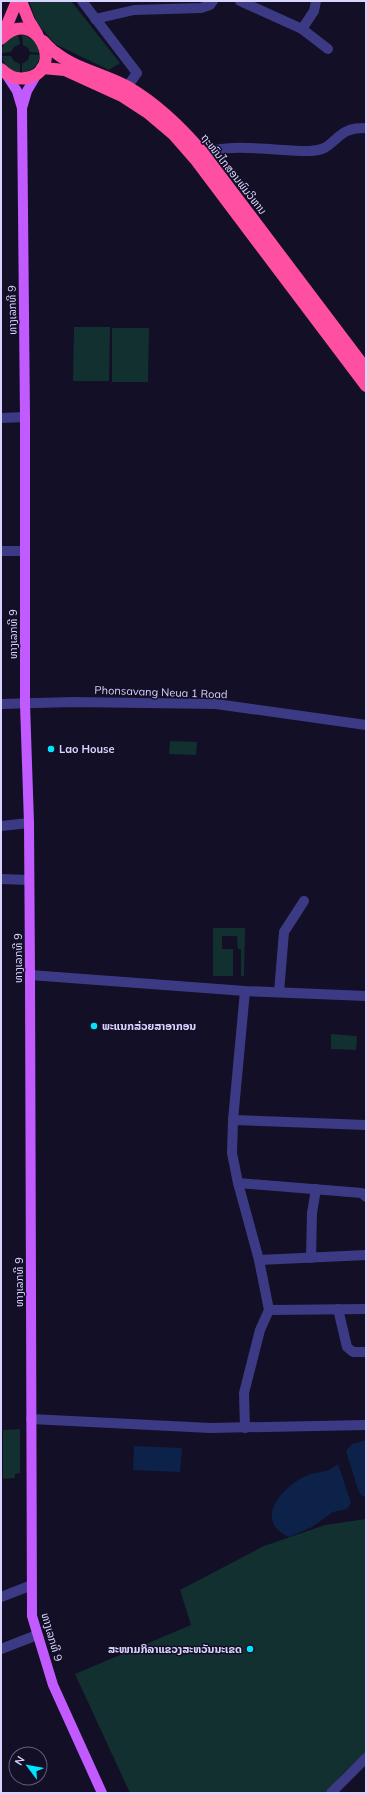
<svg xmlns="http://www.w3.org/2000/svg" width="367" height="1794" font-family="Mulish,'Noto Sans Lao',sans-serif">
<style>
.green{fill:#12302f}
.water{fill:#0c2248}
.lines{fill:none;stroke-linecap:round;stroke-linejoin:round}
.minor{stroke:#3d3a85;stroke-width:10}
.major{stroke:#c25bff;stroke-width:10}
.highway{stroke:#ff4fa3;stroke-width:12}
.poi-dot{fill:#00e5ff;stroke:#130f26;stroke-width:1.5}
.labels{text-anchor:middle;dominant-baseline:central;stroke-width:3;stroke-linejoin:round;paint-order:stroke}
.street-label{font-size:11px;fill:#d9d4ff;stroke:#130f26}
.poi-label{font-size:11px;font-weight:bold;fill:#d9d4ff;stroke:#130f26;text-anchor:start}
</style>
<rect width="100%" height="100%" fill="#130f26"/>
<!-- green -->
<g class="green">
<polygon points="29,1 71,1 120,63 109,70 55,44 37,23"/>
<path d="M18,34L20,44L14,47L11,52L1,53C3,42 9,39 18,34Z"/>
<polygon points="22,34 36,41 41,53 30,52 28,48 23,45"/>
<path d="M30,54L40,55C39,66 32,70 22,73V64L28,60Z"/>
<path d="M2,56H11L14,61L20,64V73C10,71 4,66 2,56Z"/>
<polygon points="74,327 110,327 109,381 73,381"/>
<polygon points="112,328 149,328 148,382 112,382"/>
<polygon points="170,741 197,742 196,755 169,754"/>
<polygon points="213,928 245,928 244,976 241,976 241,949 238,949 237,936 222,936 222,949 233,949 233,976 213,976"/>
<polygon points="331,1034 357,1036 356,1050 331,1049"/>
<polygon points="20,1429 20,1473 15,1474 15,1478 3,1479 3,1430"/>
<polygon points="366,1519 366,1752 345,1771 325,1793 130,1793 75,1674 191,1625 180,1590 264,1546 325,1525"/>
</g>
<!-- water -->
<g class="water">
<polygon points="366,1440 366,1496 362,1496 358,1490 346,1451 352,1444"/>
<polygon points="134,1446 182,1448 180,1472 133,1470"/>
<path d="M338,1464L351,1503L347,1509L333,1512L312,1527L289,1537C255,1522 278,1492 300,1479C310,1473 314,1474 324,1471C329,1471 334,1467 338,1464Z"/>
</g>
<g class="lines">
<!-- minor -->
<g class="minor">
<polyline points="82,1 137,73 127,87"/>
<polyline points="240,1 302,29 328,49"/>
<polyline points="95,19 134,10 201,8 210,5 213,1"/>
<polyline points="302,29 314,11 316,1"/>
<path d="M198,157C219,140 282,152 309,151C331,150 329,142 345,132C352,128 359,128 366,128"/>
<polyline points="1,418 25,417"/>
<polyline points="1,551 24,551"/>
<polyline points="1,704 73,702 216,704 366,725"/>
<polyline points="1,826 29,823"/>
<polyline points="1,879 29,880"/>
<polyline points="30,975 245,991 366,996"/>
<polyline points="279,992 284,932 304,901"/>
<polyline points="233,1120 366,1125"/>
<polyline points="238,1183 362,1193 366,1197"/>
<polyline points="311,1258 312,1213 316,1189"/>
<polyline points="259,1260 366,1255"/>
<polyline points="338,1309 347,1347 353,1352 366,1352"/>
<polyline points="269,1310 366,1309"/>
<polyline points="31,1419 210,1428 366,1425"/>
<polyline points="245,1428 244,1393 260,1330 269,1310 259,1260 238,1183 232,1153 233,1120 245,991"/>
<polyline points="1,1597 32,1585"/>
<polyline points="1,1649 37,1635"/>
<polyline points="331,1793 366,1758"/>
</g>
<!-- major -->
<g class="major">
<polyline points="6,74 17,91 22,108 25,417 25,704 29,823 30,975 32,1616 53,1685 102,1793"/>
<polyline points="22,108 27,91 37,74"/>
</g>
<!-- highway -->
<g class="highway">
<polyline points="21,1 29,21 37,34"/>
<polyline points="2,37 17,1"/>
<path d="M1,39C35,3 68,71 26,78C16,80 8,76 1,69"/>
<path d="M43,41C47,45 51,50 56,53C76,69 105,74 128,87C157,104 181,127 203,153L366,369"/>
<polyline points="42,68 65,70 122,96 148,113 174,135 195,159 366,386"/>
</g>
</g>
<!-- markers -->
<g class="poi-dot">
<circle cx="51" cy="749" r="4"/>
<circle cx="94" cy="1026" r="4"/>
<circle cx="250" cy="1649" r="4"/>
</g>
<g class="labels">
<!-- street labels -->
<g class="street-label">
<text transform="translate(234 174) rotate(52)">ຖະໜົນໄກສອນພົມວິຫານ</text>
<text transform="translate(12 310) rotate(-91)">ທາງເລກທີ 9</text>
<text transform="translate(13 634) rotate(-90)">ທາງເລກທີ 9</text>
<text transform="translate(161 692) rotate(2)">Phonsavang Neua 1 Road</text>
<text transform="translate(18 958) rotate(-90)">ທາງເລກທີ 9</text>
<text transform="translate(19 1282) rotate(-90)">ທາງເລກທີ 9</text>
<text transform="translate(52 1637) rotate(74)">ທາງເລກທີ 9</text>
</g>
<!-- poi labels -->
<g class="poi-label">
<text x="59" y="749">Lao House</text>
<text x="102" y="1026">ພະແນກສ່ວຍສາອາກອນ</text>
<text x="242" y="1649" text-anchor="end">ສະໜາມກິລາແຂວງສະຫວັນນະເຂດ</text>
</g>
</g>
<!-- border -->
<rect width="367" height="1794" fill="none" stroke="#d9d4ff" stroke-width="4"/>
<!-- north arrow -->
<g transform="translate(28 1766) rotate(302)"><circle r="19" fill="#130f26" stroke="#625e7d"/>
<path d="M0-3L7 15L0 10L-7 15Z" fill="#00e5ff"/>
<text y="-6" font-size="11" font-weight="bold" text-anchor="middle" fill="#d9d4ff">N</text>
</g>
</svg>
